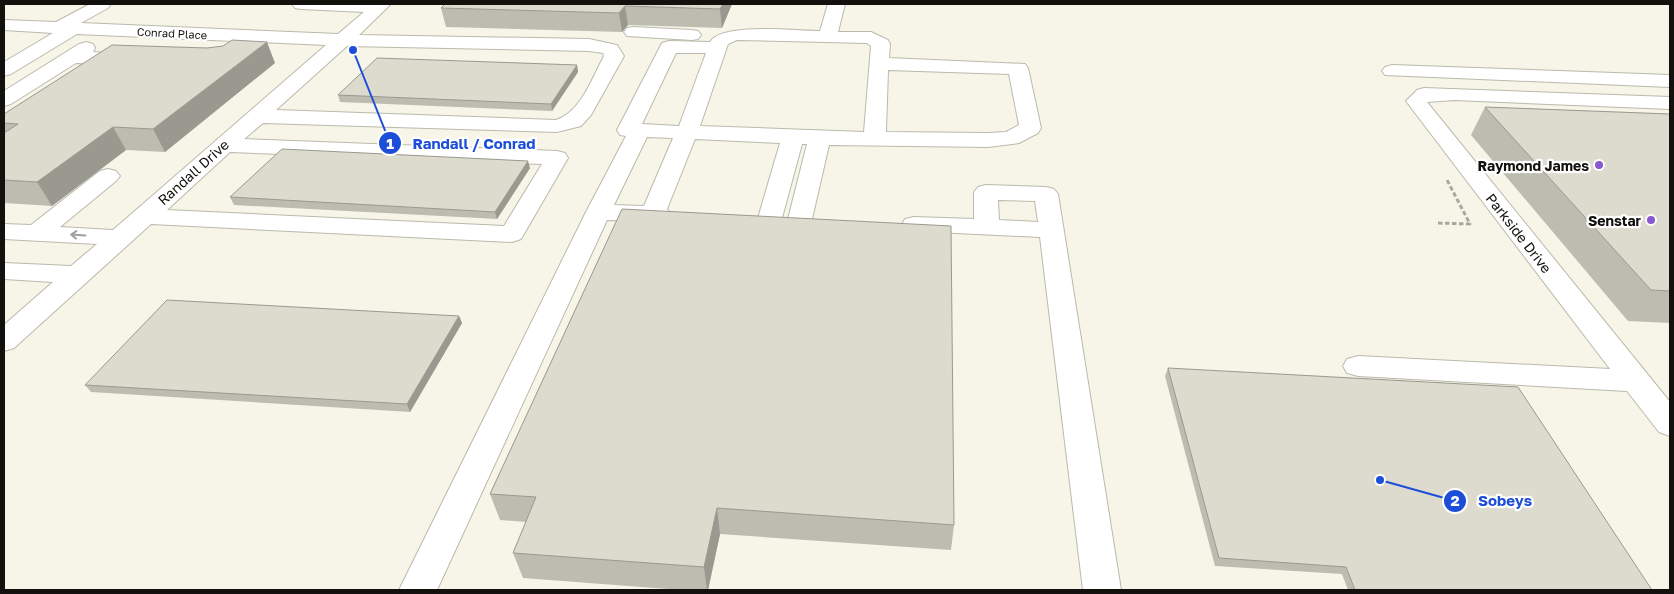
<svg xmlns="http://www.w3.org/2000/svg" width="1674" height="594" font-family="'Golos Text',sans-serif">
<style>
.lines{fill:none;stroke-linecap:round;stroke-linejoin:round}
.minor-casing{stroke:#bab9ac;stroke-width:2}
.path{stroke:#a9a89e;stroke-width:3;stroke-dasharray:4.5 2.5;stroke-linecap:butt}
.minor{fill:#fff;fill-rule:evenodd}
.wall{fill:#bdbcb1}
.shaded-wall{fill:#9a9990}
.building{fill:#dcdbce;stroke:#9a9990}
.oneway{stroke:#a0a09e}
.poi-dot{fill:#8957cf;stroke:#fff;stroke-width:2}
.labels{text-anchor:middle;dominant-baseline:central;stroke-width:4.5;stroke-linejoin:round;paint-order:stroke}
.far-street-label{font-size:11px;fill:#12110d;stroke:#fff}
.poi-label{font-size:14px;font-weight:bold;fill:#12110d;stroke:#fff;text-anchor:end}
.street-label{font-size:14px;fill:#12110d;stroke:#fff}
.leader{fill:none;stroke:#1d4ed8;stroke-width:2}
.callout-dot{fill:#1d4ed8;stroke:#fff;stroke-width:2}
.mark-label{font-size:15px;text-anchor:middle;font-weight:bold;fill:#fff}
.callout-label{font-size:15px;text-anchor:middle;font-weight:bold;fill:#1d4ed8;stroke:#fff;stroke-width:4.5;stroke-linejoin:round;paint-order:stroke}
</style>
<rect width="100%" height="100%" fill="#f6f5e8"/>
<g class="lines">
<!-- minor casing -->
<g class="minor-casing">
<g id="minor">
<path d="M90,4H111L108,8L81,23L338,34L364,12L301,9L295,8L292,4H391L359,35L589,39L617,45L624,56L591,115L581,126L557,132L263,123L244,139L557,151L565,153L568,158L521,239L512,242L151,224L14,348L4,351V325L53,282L4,279V263L71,266L97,244L4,239V224L31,225L100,171L108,169L116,171L120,176L116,181L60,227L113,230L326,45L77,34L11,74L4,76V62L53,33L4,30V20L56,22ZM347,46L589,51L603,53L604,56C592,78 581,112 556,120L276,110ZM230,152L542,164L504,226L167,210Z"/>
<path d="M828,4H845L838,32H871L888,40L890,44L889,58L1025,64L1028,68L1041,128L1038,133L1019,143L988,147L829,145L812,219L809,224L800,226L791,224L788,219L807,144H802L782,218L779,223L770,225L761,223L758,218L780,143L695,139L667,209L671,214L668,219L659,221L607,220L437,590H399L586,212L626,136L620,135L617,130L662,43L669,41L710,42C722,22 797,31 820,31ZM737,40L867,43L871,46L864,132L700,126L728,44ZM676,53H706L679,126L642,124ZM888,70L1009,74L1019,125L1006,132L988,133L886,132ZM647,137L673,138L644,206L614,205Z"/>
<polygon points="633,27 692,30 698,31 701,35 698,39 692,40 627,36 624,32 627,28"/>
<polygon points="86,42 93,44 95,48 93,52 135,55 138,59 135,63 128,65 76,63 11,104 4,106 4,91 79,44"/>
<polygon points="1392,65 1670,75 1670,87 1385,75 1382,71 1385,67"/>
<polygon points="1424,88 1670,97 1670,109 1454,100 1427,102 1670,402 1670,436 1659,432 1627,391 1358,376 1347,373 1343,366 1347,359 1358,356 1610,369 1406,101 1417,90"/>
<path d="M986,185L1046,187L1054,189L1058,194L1121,590H1083L1040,237L914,231L905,229L902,224L905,219L914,217L974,219V192L978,187ZM998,200L1035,201L1038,222L999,220Z"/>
</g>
</g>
<!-- path -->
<polyline class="path" points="1438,223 1470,224 1447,180"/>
<!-- minor -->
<use href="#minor" class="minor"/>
</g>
<!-- wall -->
<g class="wall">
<polygon points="732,4 722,28 628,25 622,32 446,27 441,8"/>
<polygon points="275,63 165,152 126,150 52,206 4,203 4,114"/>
<polygon points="577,65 578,72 552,111 340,102 338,95"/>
<polygon points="1485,107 1670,114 1670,323 1628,321 1471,135"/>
<polygon points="530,168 497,219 234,205 230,197"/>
<polygon points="622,209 954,525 951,550 720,534 708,590 681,590 523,578 513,553 526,522 500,520 490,494"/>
<polygon points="459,316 462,323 410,412 91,392 85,385"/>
<polygon points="1168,368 1652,590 1348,590 1342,574 1215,566 1165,376"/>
</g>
<!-- shaded-wall -->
<g class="shaded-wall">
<polygon points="723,4 732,4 722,28 720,9"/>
<polygon points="625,6 628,25 622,32 619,13"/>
<polygon points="267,42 275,63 165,152 153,129"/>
<polygon points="577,65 578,72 552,111 551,104"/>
<polygon points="113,127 126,150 52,206 37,182"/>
<polygon points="528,161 530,168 497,219 495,212"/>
<polygon points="459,316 462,323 410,412 407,404"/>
<polygon points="717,508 720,534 708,590 707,590 704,567"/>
</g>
<!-- building -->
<g class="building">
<polygon points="445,4 723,4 720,9 625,6 619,13 441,8"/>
<polygon points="232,40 267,42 153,129 113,127 37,182 4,180 4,133 18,124 4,123 4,114 112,45 207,48 223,46"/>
<polygon points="377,58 577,65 551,104 338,95"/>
<polygon points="1485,107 1670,114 1670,291 1651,290"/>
<polygon points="282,149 528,161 495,212 230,197"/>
<polygon points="622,209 951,226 954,525 717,508 704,567 513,553 536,497 490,494"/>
<polygon points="167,300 459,316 407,404 85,385"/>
<polygon points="1168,368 1518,387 1652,590 1355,590 1346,567 1219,558"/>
</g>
<!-- one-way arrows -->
<defs><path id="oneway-shaft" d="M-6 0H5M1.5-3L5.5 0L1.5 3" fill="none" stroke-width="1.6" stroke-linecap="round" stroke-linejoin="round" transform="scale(1.25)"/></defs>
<use class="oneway" href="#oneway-shaft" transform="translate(78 235) rotate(-176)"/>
<!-- markers -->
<g class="poi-dot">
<circle cx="1599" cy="165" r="5"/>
<circle cx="1651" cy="220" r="5"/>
</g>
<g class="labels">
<!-- far-street labels -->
<g class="far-street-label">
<text transform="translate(172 33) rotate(3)">Conrad Place</text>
</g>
<!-- poi labels -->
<g class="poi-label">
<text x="1589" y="165">Raymond James</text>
<text x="1641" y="220">Senstar</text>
</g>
<!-- street labels -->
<g class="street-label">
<text transform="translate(193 172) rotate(-42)">Randall Drive</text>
<text transform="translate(1519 233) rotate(52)">Parkside Drive</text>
</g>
</g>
<!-- callouts -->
<path class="leader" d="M353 50L390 143M1380 480L1455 501"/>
<g class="callout-dot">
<circle cx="353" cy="50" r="5"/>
<circle cx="1380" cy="480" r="5"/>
<circle cx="390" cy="143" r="12"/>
<circle cx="1455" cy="501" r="12"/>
</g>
<g class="mark-label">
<text x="390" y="149">1</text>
<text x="1455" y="506">2</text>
</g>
<g class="callout-label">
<text x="474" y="149">Randall / Conrad</text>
<text x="1505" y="506">Sobeys</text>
</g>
<!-- border -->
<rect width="1674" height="594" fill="none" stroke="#12110d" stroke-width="10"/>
</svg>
